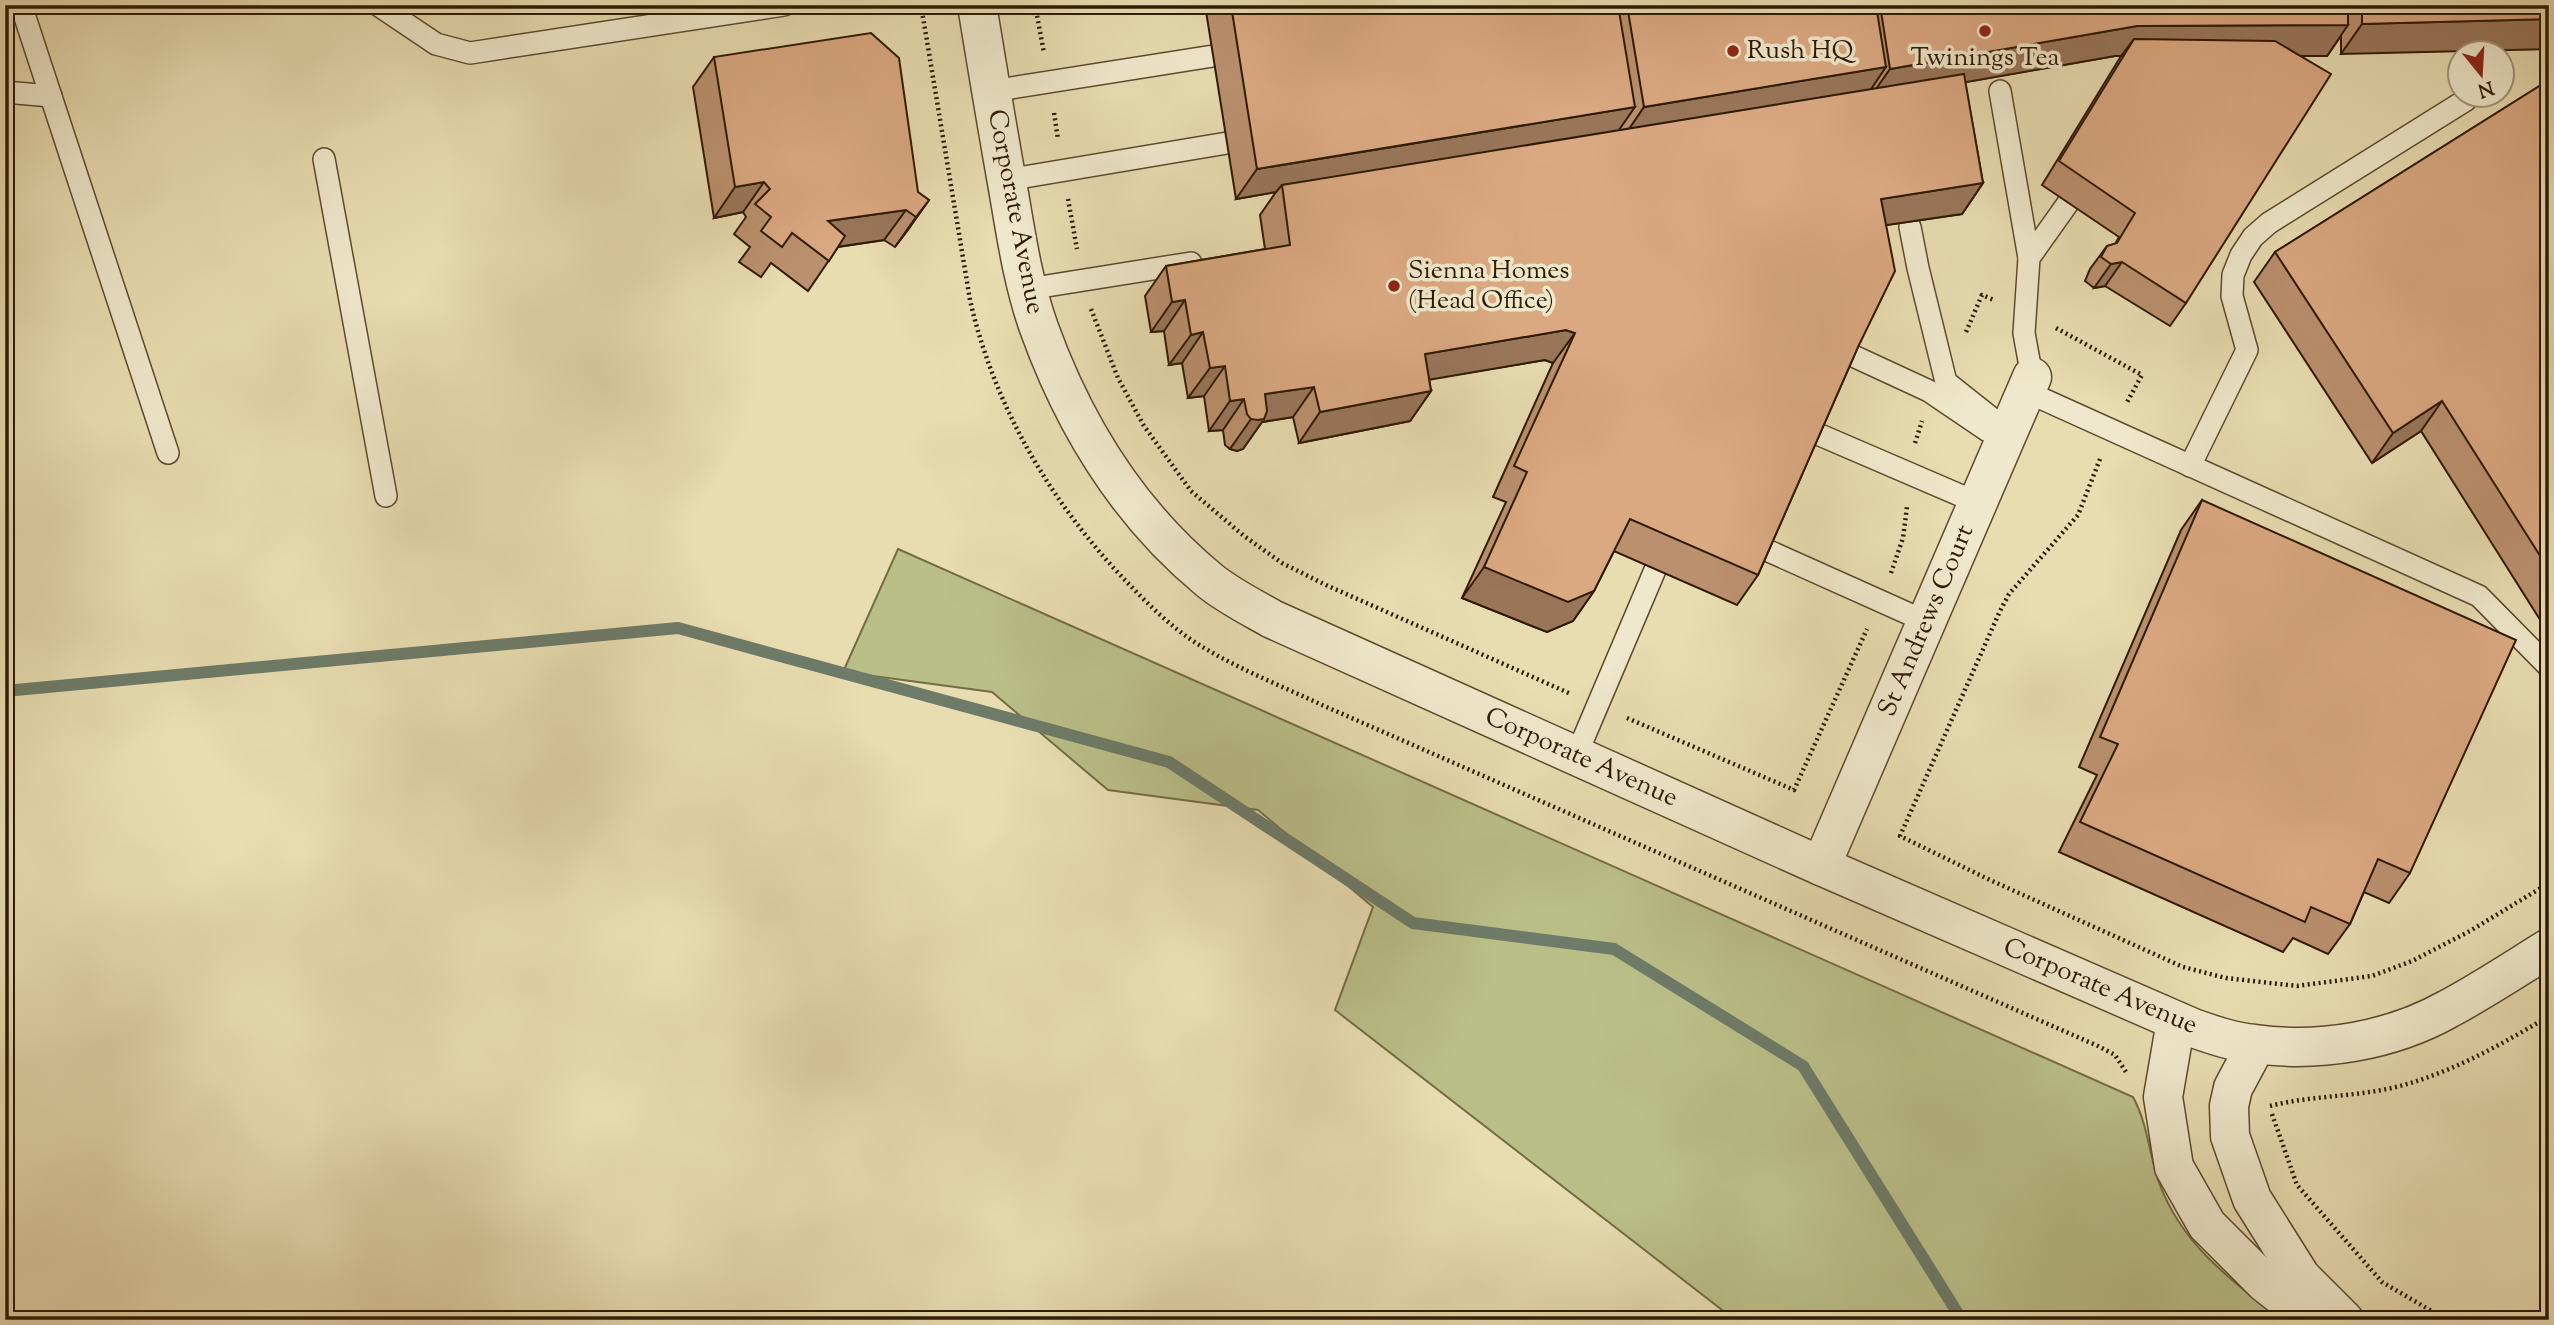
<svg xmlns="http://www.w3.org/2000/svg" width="2554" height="1325" font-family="'Sorts Mill Goudy',serif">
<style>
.park{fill:#babf88;stroke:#746c45;stroke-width:2}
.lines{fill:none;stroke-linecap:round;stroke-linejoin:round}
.stream{stroke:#6d7b68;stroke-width:12}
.lane-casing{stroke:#5d4a2e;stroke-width:24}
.street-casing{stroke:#5d4a2e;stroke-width:41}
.path{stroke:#2f1a02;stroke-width:4.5;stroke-dasharray:2 3.5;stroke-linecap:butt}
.lane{stroke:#f0e8cc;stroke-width:21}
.street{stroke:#f0e8cc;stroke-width:38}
.wall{fill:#bb906f;stroke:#2f1a02;stroke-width:2}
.shaded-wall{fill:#99765a;stroke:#2f1a02;stroke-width:2}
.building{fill:#daa881;stroke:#2f1a02;stroke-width:2}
.poi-dot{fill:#8f2418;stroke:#f0e8cc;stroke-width:2.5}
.labels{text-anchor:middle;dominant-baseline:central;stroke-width:7;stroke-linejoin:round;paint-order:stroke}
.poi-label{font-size:26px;fill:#2f1a02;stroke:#f0e8cc;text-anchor:start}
.street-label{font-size:26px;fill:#2f1a02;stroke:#f0e8cc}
</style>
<rect width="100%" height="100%" fill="#e8dcb1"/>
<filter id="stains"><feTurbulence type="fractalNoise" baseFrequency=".00286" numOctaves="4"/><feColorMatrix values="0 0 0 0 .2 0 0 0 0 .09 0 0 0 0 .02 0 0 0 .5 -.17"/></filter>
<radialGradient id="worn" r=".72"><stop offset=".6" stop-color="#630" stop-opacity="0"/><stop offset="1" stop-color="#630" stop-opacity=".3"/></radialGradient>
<!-- park -->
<path class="park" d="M898,549L2133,1097C2148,1124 2149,1156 2160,1185C2183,1246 2232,1281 2282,1320H1735L1335,1010L1373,907L1258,810L1108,790L992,692L843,672Z"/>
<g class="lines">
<!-- stream -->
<polyline class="stream" points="5,691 678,628 1169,762 1413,923 1614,949 1803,1066 1962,1320"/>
<!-- lane casing -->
<g class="lane-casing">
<g id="lane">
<polyline points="21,5 168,453"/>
<polyline points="378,5 436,44 470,53 784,5"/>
<polyline points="992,91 1213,56"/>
<polyline points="2000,91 2029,258"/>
<polyline points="5,92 51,96"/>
<polyline points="324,159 386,496"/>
<polyline points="1006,180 1227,143"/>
<polyline points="1910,227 1918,268 1946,382 2009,432"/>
<polyline points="1028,289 1191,263"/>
<polyline points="1849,354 1929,391 1988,431"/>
<polyline points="2032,377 2024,333 2029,258 2068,203"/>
<polyline points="2025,391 2479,596 2549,667"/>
<polyline points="1813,432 1978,503"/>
<polyline points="2190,466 2247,350 2232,296 2233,275 2241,255 2253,237 2269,223 2466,100"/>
<polyline points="1762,548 1927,622"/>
<polyline points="1576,756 1655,570"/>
</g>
</g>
<!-- street casing -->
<g class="street-casing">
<g id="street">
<path d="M977,5C987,66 997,127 1008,188C1016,235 1023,283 1039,328C1074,425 1129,514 1209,580C1227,595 1251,607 1272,619L1821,866L2193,1028C2213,1035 2233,1042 2255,1044C2319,1053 2391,1041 2448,1009C2482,991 2515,969 2549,948"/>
<polyline points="1821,866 2032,377"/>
<polyline points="2176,1021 2163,1097 2174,1167 2207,1225 2265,1283 2312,1320"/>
<polyline points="2256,1045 2233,1088 2229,1106 2230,1136 2252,1199 2301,1277 2344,1320"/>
</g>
</g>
<!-- path -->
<g class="path">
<path d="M921,5L970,300C994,405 1048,498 1122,577C1147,603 1174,631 1206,649C1243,671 1284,687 1322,705L2098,1046L2115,1055L2126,1072"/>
<polyline points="1035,5 1044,53"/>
<polyline points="1054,113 1058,139"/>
<polyline points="1068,199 1077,249"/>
<polyline points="1091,309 1118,378 1144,426 1191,491 1244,536 1282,563 1326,585 1571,694"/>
<polyline points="2056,328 2142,375 2126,404"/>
<polyline points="1966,332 1982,295 1994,300"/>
<polyline points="1915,443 1922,421"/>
<polyline points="2100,459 2078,515 2009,594 2000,611 1900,836 1990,880 2183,967 2226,978 2297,986 2372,976 2412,961 2470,931 2549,883"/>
<polyline points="1891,573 1903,538 1907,507"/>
<polyline points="1627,718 1794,790 1867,629"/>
<path d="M2270,1106C2309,1096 2348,1097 2387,1089C2444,1077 2499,1046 2549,1016"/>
<polyline points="2272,1114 2297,1185 2382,1282 2447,1320"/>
</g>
<!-- lane -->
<use href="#lane" class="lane"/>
<!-- street -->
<use href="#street" class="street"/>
</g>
<!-- wall -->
<g class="wall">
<polygon points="1205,5 2549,5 2341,54 2341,36 2327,56 2300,56 2186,303 2170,326 2105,286 2094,288 2085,281 2090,269 2107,246 2115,244 2119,237 2042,185 2121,56 2115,56 1965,82 1983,183 1962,214 1886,225 1858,347 1758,575 1737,605 1614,551 1594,591 1573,621 1547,632 1462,598 1506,502 1493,497 1553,363 1545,360 1429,379 1431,391 1410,421 1299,443 1293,417 1262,422 1243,449 1237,451 1230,449 1225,445 1223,430 1209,431 1204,396 1188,398 1182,363 1169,365 1164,331 1151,332 1145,296 1166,266 1265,249 1260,215 1276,192 1236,199"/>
<polygon points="714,57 929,200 895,247 884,240 838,247 808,291 771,263 761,277 739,262 750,247 734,234 746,217 743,212 714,218 693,87"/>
<polygon points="2549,80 2549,634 2421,431 2372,463 2254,282 2275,252"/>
<polygon points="2202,500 2410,873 2389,903 2364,892 2350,924 2328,954 2293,938 2283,952 2059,852 2097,775 2079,767 2181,530"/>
</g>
<!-- shaded-wall -->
<g class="shaded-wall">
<polygon points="2549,19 2549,49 2341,54 2362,24"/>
<polygon points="2348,25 2327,56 2123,56 2134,39 2121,56 2115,56 1869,99 1890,69 2137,26"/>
<polygon points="1886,67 1865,98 1623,138 1644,107"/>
<polygon points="1635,107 1614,137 1282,185 1276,192 1236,199 1257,169"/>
<polygon points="764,182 743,212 714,218 735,187"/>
<polygon points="1983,183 1962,214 1860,229 1881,199"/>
<polygon points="929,200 908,230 895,247 916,217"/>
<polygon points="906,210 884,240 816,250 828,221"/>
<polygon points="2122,262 2105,286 2094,288 2111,264"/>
<polygon points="1185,300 1164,331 1151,332 1172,302"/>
<polygon points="1566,330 1575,333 1553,363 1545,360 1404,384 1425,354"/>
<polygon points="1203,332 1182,363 1169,365 1191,335"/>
<polygon points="1225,366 1204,396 1188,398 1210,368"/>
<polygon points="1314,387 1293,417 1262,422 1243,449 1237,451 1230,449 1251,419 1265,394"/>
<polygon points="1431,391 1410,421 1299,443 1320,412"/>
<polygon points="1244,399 1223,430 1209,431 1230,401"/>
<polygon points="2442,401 2421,431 2372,463 2393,433"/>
<polygon points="1484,567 1594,591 1573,621 1547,632 1462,598"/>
</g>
<!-- building -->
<g class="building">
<polygon points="1231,5 1618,5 1635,107 1257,169"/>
<polygon points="1627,5 1876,5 1886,67 1644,107"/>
<polygon points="1880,5 2348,5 2348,25 2137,26 1890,69"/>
<polygon points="2362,5 2549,5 2549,19 2362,24"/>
<polygon points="871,33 899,58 918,192 929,200 916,217 906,210 828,221 845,236 829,261 792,233 782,247 761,231 771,217 755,204 770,189 764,182 735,187 714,57"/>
<polygon points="2134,39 2275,41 2331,74 2186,303 2122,262 2111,264 2101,257 2107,246 2117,243 2135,213 2059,161"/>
<polygon points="1964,74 1983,183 1881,199 1895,271 1858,347 1758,575 1630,519 1594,591 1568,602 1484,567 1527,472 1514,466 1575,333 1566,330 1425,354 1431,391 1320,412 1314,387 1265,394 1267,411 1264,419 1258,420 1251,419 1247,414 1244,399 1230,401 1225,366 1210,368 1203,332 1191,335 1185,300 1172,302 1166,266 1290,245 1282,185"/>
<polygon points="2549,80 2549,570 2442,401 2393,433 2275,252"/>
<polygon points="2202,500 2516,640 2410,873 2378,859 2350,924 2311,907 2305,922 2080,822 2118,744 2100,737"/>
</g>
<!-- markers -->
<g class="poi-dot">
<circle cx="1985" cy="31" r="7"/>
<circle cx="1733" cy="51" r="7"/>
<circle cx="1394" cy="286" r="7"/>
</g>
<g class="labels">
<!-- poi labels -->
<g class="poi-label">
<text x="1747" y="51">Rush HQ</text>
<text x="1985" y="58" text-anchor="middle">Twinings Tea</text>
<text x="1408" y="271">Sienna Homes<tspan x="1408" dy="30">(Head Office)</tspan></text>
</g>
<!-- street labels -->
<g class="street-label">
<text transform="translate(1015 212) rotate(79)">Corporate Avenue</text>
<text transform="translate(1927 621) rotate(-67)">St Andrews Court</text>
<text transform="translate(1581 758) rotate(24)">Corporate Avenue</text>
<text transform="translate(2100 987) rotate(23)">Corporate Avenue</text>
</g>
</g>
<!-- margin -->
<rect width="2554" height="1325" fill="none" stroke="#e8dcb1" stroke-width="28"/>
<rect x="7" y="7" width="2540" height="1311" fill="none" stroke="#2f1a02" stroke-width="3.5"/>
<rect x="14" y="14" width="2526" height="1297" fill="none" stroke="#2f1a02" stroke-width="2"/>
<!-- north arrow -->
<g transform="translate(2481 74) rotate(162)"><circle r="33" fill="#f0e8cc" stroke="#a3967b" stroke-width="2"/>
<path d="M0-5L12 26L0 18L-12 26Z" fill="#8f2418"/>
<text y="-10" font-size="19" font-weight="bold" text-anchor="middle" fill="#2f1a02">N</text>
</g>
<rect width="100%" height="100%" filter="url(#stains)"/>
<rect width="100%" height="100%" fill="url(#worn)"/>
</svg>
